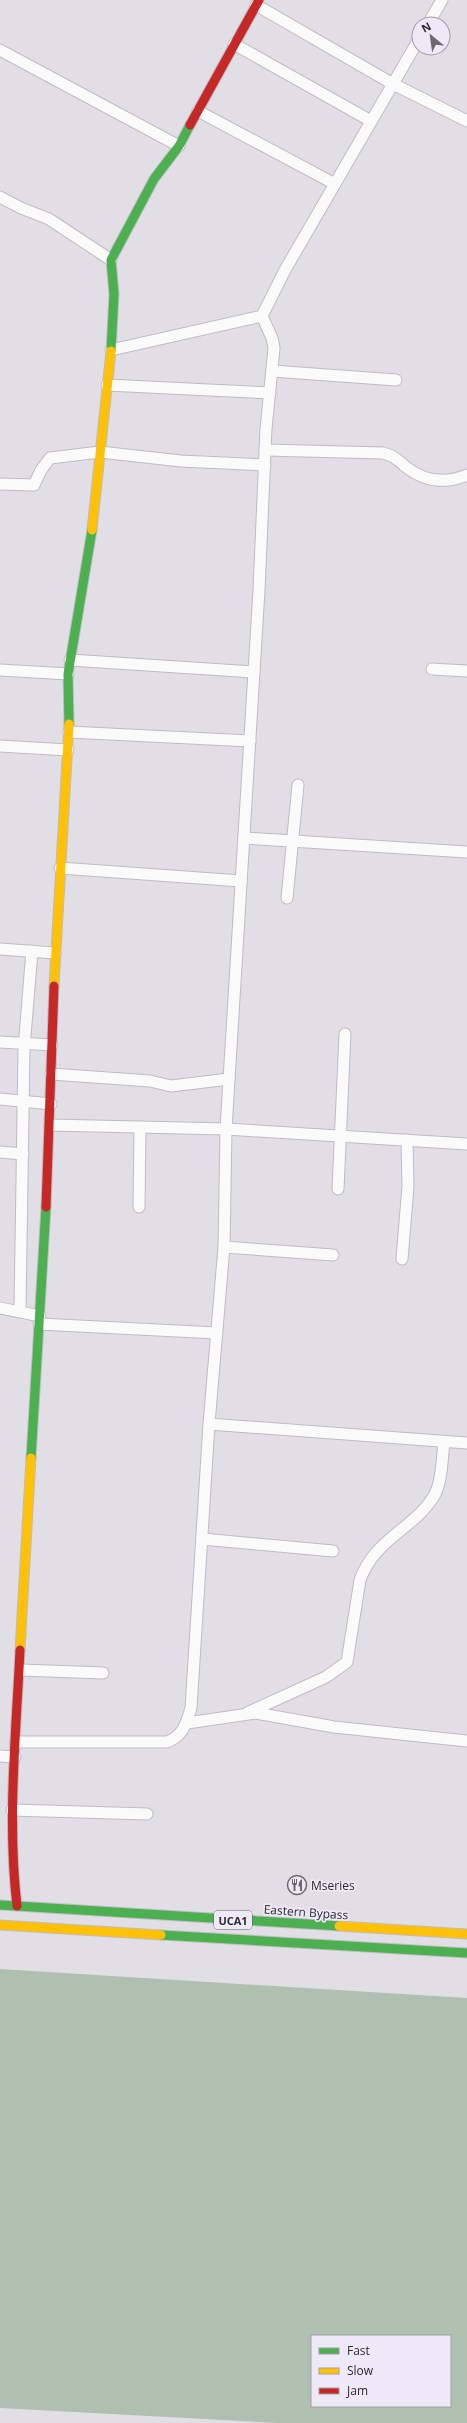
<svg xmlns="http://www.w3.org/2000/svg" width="467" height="2423" font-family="'Open Sans',sans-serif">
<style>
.forest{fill:#afc0b1;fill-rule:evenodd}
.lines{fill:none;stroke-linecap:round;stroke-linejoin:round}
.street-casing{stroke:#bebcc2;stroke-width:13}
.fast-casing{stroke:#bebcc2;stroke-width:11}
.slow-casing{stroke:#bebcc2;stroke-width:11}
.jam-casing{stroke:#bebcc2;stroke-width:11}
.street{stroke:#fbfafb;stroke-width:11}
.fast{stroke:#4caf50;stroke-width:9}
.slow{stroke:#ffc107;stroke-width:9}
.jam{stroke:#c62828;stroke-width:9}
.labels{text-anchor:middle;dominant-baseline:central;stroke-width:3.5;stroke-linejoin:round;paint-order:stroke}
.shield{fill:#eee9f7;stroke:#66636b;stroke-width:1}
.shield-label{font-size:11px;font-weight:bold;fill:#2c2a2f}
.poi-label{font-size:12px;fill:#2c2a2f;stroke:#eee9f7;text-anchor:start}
.street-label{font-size:12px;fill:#2c2a2f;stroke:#eee9f7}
</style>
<rect width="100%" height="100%" fill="#e2dee6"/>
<!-- forest -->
<path class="forest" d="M0,1969L467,1998V2423H277L0,2408ZM312,2336H450V2406H312Z"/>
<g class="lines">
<!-- street casing -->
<g class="street-casing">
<g id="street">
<polyline points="256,5 393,84 467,121"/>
<polyline points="428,24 442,0"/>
<polyline points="234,44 371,121"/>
<polyline points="0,50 179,146"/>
<polyline points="198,111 335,184"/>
<polyline points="0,197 21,208 49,219 111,260"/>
<polyline points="111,350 262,316 285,270 419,39"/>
<polyline points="272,371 396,380"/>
<polyline points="107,385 270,393"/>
<path d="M265,450L383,453C393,455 399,461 406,467C425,482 445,484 467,475"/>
<polyline points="0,484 34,485 41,470 50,458 100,452 181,461 265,465"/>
<polyline points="70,660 254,672"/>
<polyline points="432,669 467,671"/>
<polyline points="0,670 68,674"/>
<polyline points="69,732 250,741"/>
<polyline points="0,746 68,750"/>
<polyline points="244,838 467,852"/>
<polyline points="60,868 241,881"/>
<polyline points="287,898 298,785"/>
<polyline points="0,949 55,953"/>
<polyline points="0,1042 52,1045"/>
<polyline points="51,1074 150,1081 171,1086 229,1079"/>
<polyline points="0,1099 51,1104"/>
<polyline points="50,1125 226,1129 467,1144"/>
<polyline points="0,1152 23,1154"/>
<polyline points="338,1189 345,1034"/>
<polyline points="139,1207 140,1127"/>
<polyline points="224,1247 333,1255"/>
<polyline points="402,1259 408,1186 407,1140"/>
<polyline points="0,1308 40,1316"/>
<polyline points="20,1310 24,1048 32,951"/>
<polyline points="39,1324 217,1333"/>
<polyline points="209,1424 467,1443"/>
<polyline points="202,1539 333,1551"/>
<polyline points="21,1670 103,1673"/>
<path d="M247,1713L326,1677L347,1662L360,1580C375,1538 414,1529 434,1496C442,1482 442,1459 444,1442"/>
<polyline points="187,1723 256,1713 334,1727 467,1741"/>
<path d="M16,1742H167C183,1736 186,1724 191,1708L209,1424L224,1247L226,1129L259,590L266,429L274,348L272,338L262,316"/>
<polyline points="0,1756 15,1757"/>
<polyline points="12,1810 147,1814"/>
</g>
</g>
<!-- fast casing -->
<g class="fast-casing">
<g id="fast">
<polyline points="111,351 114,294 111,260 154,179 179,146 190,125"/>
<polyline points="69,724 68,674 92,530"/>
<polyline points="31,1458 46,1207"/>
<polyline points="0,1905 339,1926"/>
<polyline points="161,1935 467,1953"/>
</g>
</g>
<!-- slow casing -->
<g class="slow-casing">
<g id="slow">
<polyline points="92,530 111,351"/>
<polyline points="54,986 69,724"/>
<polyline points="20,1650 31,1458"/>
<polyline points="0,1925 161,1935"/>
<polyline points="339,1926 467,1934"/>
</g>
</g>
<!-- jam casing -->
<g class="jam-casing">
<g id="jam">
<polyline points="190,125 259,0"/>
<polyline points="46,1207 54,986"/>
<path d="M17,1906C7,1821 16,1735 20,1650"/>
</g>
</g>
<!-- street -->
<use href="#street" class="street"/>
<!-- fast -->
<use href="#fast" class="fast"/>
<!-- slow -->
<use href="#slow" class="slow"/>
<!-- jam -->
<use href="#jam" class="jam"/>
</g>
<!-- icons -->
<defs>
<g id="restaurant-ring" transform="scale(1)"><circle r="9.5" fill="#eee9f7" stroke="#6c696f" stroke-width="1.5"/><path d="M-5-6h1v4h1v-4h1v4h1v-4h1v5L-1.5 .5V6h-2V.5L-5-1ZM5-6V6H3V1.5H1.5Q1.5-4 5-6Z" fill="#6c696f"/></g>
</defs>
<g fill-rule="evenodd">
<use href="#restaurant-ring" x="297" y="1885"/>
</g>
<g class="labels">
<!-- shield labels -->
<rect class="shield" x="214" y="1911" width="38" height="18" rx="3"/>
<g class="shield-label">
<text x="233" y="1920">UCA1</text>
</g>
<!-- poi labels -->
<g class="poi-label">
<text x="311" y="1885">Mseries</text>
</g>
<!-- street labels -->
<g class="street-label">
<text transform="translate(306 1912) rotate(4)">Eastern Bypass</text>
</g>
</g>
<!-- legend -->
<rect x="311" y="2335" width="140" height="72" fill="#eee9f7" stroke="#a09da7"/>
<rect x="319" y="2348" width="20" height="6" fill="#4caf50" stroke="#a09da7"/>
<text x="347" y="2355" font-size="12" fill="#2c2a2f">Fast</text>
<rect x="319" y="2368" width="20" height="6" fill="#ffc107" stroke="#a09da7"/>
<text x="347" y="2375" font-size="12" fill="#2c2a2f">Slow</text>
<rect x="319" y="2388" width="20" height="6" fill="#c62828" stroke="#a09da7"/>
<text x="347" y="2395" font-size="12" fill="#2c2a2f">Jam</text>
<!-- north arrow -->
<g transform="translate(431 36) rotate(331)"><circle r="19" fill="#eee9f7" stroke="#a09da7"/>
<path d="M0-3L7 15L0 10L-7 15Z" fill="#6c696f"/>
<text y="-6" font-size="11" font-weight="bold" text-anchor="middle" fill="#2c2a2f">N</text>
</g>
</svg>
